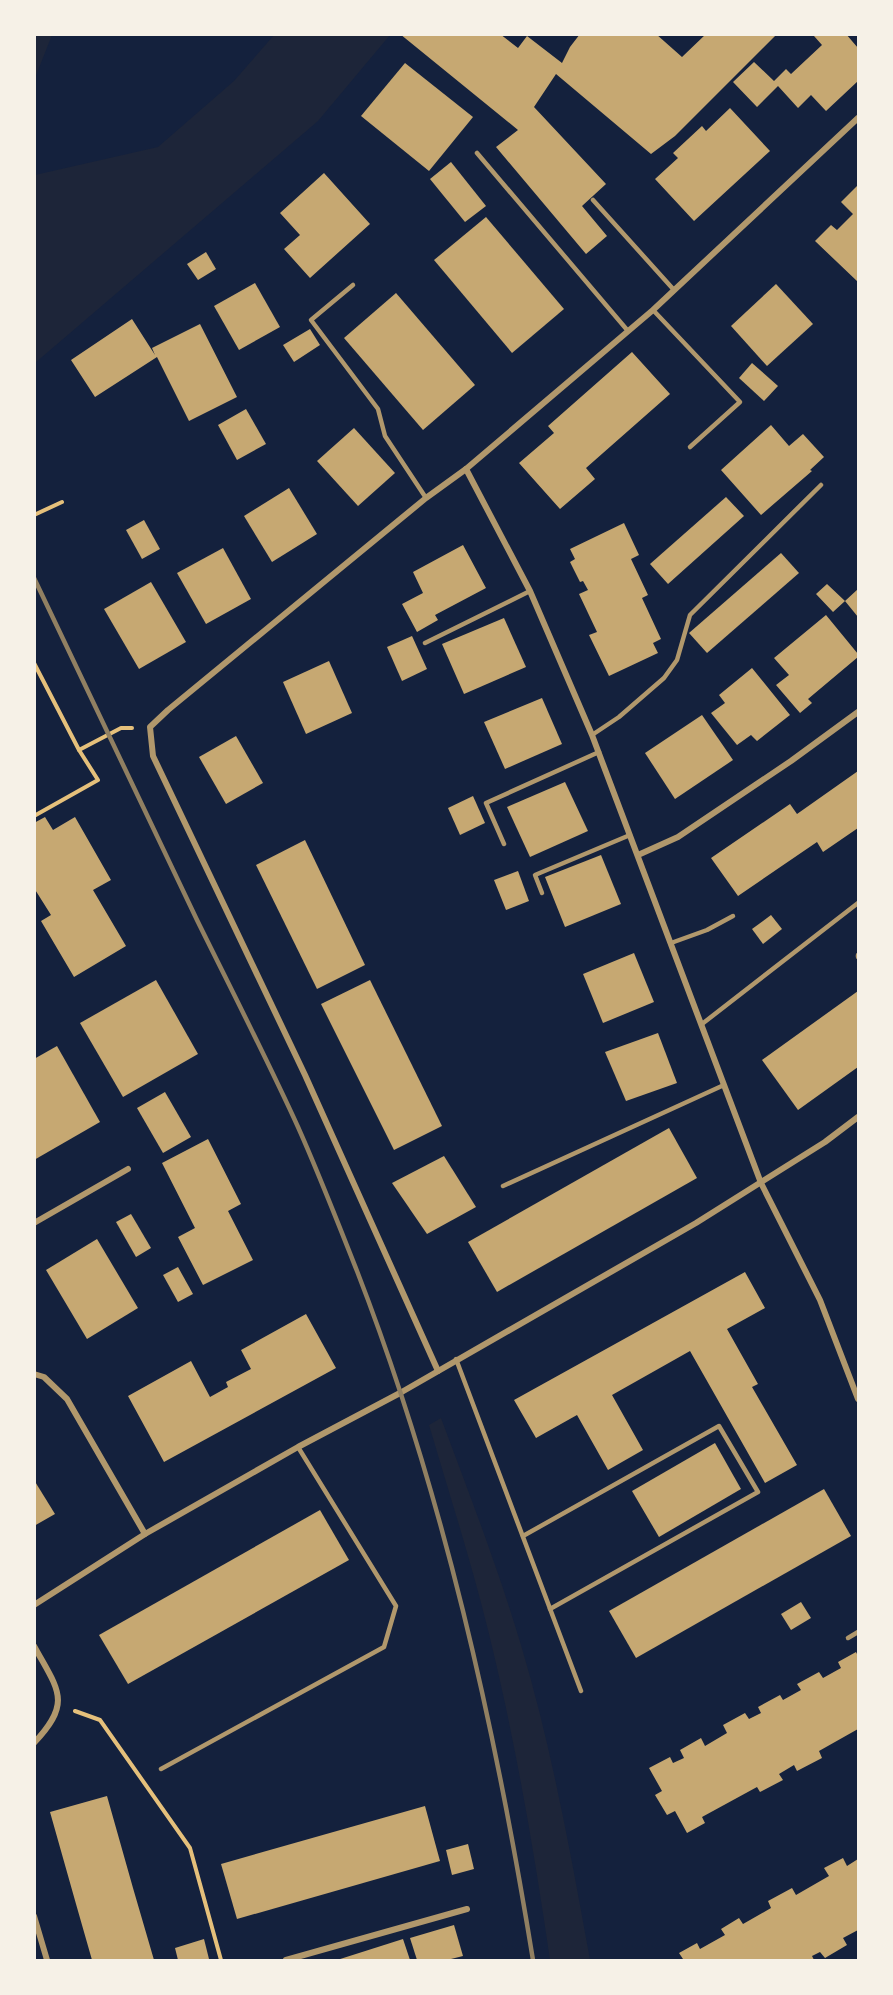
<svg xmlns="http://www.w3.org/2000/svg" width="893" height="1995" font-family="Karla,sans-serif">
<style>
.green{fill:#1d2539}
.building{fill:#c6a872}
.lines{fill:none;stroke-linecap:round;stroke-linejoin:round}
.path{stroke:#e5c07b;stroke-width:4}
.service{stroke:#b1986c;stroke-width:4.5}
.minor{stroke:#b1986c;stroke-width:6}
.rail{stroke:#918062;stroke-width:4.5}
</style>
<rect width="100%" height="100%" fill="#14213d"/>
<!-- green -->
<g class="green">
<polygon points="35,34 52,35 35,78 34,35"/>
<polygon points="274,35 390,35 318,121 35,363 35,175 158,147 234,81"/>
<path d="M441,1418C469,1493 498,1568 521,1645C552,1749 571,1855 590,1960H550C534,1850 515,1739 488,1630C471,1561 449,1493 429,1425Z"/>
</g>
<!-- building -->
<g class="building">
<polygon points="400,34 500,34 518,48 527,36 562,63 570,47 580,34 656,34 682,57 706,34 736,36 777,34 675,136 651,154 556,74 534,107 606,184 582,206 607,236 586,254 496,147 518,130"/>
<polygon points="816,34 846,34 858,48 858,81 826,111 811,95 798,108 778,86 757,107 733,82 754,62 774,81 786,69 791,74 822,45 814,36"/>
<polygon points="405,63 473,117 429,171 361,116"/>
<polygon points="730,108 770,151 694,221 655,179 678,158 673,153 702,126 706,131"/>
<polygon points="451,162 486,206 465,222 430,179"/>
<polygon points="324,173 370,224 310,278 284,249 300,235 280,213"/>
<polygon points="858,185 858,282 815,241 831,225 837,230 853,214 841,202"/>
<polygon points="486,217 564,309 512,353 434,260"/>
<polygon points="206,252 216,269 198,280 187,264"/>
<polygon points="255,283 280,327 239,350 214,306"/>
<polygon points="776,284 813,324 767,366 731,326"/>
<polygon points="396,293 475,385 423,430 344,338"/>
<polygon points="132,319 155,355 152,348 200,324 237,397 189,421 157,357 95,397 71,360"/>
<polygon points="310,329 320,345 294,362 283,345"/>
<polygon points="632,352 670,394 586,468 595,479 560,509 519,463 554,433 548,426"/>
<polygon points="752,363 778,386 764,401 739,378"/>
<polygon points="246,409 266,444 237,460 218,425"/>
<polygon points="771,425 789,446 803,434 824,457 810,470 812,471 761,515 721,470"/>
<polygon points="354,428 395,473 358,506 317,461"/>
<polygon points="289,488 317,534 272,562 244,516"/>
<polygon points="726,497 744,516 668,584 650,564"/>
<polygon points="144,520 160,549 142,559 126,530"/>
<polygon points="624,523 639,555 631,559 648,595 642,598 661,639 653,643 658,653 609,676 589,635 597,632 579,594 588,590 583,581 580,582 570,562 575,559 570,549"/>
<polygon points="463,545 486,588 435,615 438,620 417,632 402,604 423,593 413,572"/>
<polygon points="223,548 251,599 206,624 177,573"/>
<polygon points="781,553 799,573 707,653 689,633"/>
<polygon points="151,582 186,642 139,669 104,609"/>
<polygon points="827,584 845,601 858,589 858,617 845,601 833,612 816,594"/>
<polygon points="826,615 858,654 858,657 808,699 812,703 800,713 776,685 789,675 774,658"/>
<polygon points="504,618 526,667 464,694 442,644"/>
<polygon points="412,636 427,669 402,681 387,647"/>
<polygon points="329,661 352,713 306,734 283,682"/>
<polygon points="752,668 790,715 757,741 751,735 737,745 711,713 725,703 719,695"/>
<polygon points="542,698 562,744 505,769 484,722"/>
<polygon points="702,715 733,760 675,799 645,753"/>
<polygon points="236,736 263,783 226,804 199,757"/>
<polygon points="858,771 858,828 823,852 817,842 738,896 711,858 790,804 797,814"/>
<polygon points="565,782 588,831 530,857 507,807"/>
<polygon points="473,796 485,823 460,835 448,808"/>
<polygon points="45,817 53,830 75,817 111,880 93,890 126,946 74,977 41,921 51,915 34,888 34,823"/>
<polygon points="305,840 365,965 317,989 256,865"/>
<polygon points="601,855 621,904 565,927 545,877"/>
<polygon points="518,871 529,901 506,910 494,880"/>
<polygon points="771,915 782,929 763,944 752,929"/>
<polygon points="634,953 654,1002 603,1023 583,974"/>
<polygon points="156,980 198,1054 123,1097 80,1023"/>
<polygon points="370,980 442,1126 394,1150 321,1004"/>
<polygon points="858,991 858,1067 798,1110 762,1060"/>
<polygon points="658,1033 677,1083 626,1101 605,1052"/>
<polygon points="57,1046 100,1122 34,1160 34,1059"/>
<polygon points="165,1092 191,1137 163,1153 137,1108"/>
<polygon points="669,1128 697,1178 497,1292 468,1242"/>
<polygon points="208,1139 241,1204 228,1211 253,1260 203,1285 178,1237 195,1228 162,1163"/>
<polygon points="444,1156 476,1207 427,1234 392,1183"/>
<polygon points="131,1214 151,1248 136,1257 116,1222"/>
<polygon points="97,1239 138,1308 87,1339 46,1270"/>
<polygon points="178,1267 193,1294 178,1302 163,1275"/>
<polygon points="745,1272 765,1308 727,1329 758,1384 752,1387 797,1465 765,1483 690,1351 612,1395 643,1450 608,1470 577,1415 536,1438 514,1400"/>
<polygon points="306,1314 336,1368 164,1462 128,1396 191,1361 210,1397 228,1387 226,1382 251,1369 241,1350"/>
<polygon points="715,1443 741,1489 659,1537 632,1491"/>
<polygon points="34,1480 55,1514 34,1526"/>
<polygon points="824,1489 851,1536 636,1658 609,1611"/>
<polygon points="320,1510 349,1560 128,1684 99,1635"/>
<polygon points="801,1602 811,1618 791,1630 781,1614"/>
<polygon points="856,1652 858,1656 858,1729 819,1751 822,1758 797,1771 794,1765 779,1774 783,1780 760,1792 757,1787 702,1817 705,1823 687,1833 675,1811 667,1815 655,1795 662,1791 649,1768 670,1757 673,1763 684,1758 680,1750 701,1738 705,1746 727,1733 723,1725 745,1713 749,1719 761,1713 758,1707 780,1695 783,1700 801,1690 797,1684 819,1672 823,1678 841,1668 838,1662"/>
<polygon points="107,1796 133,1888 154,1960 92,1960 76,1904 50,1812"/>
<polygon points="425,1806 440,1861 237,1919 221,1864"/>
<polygon points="468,1844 474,1869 452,1875 446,1850"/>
<polygon points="843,1858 847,1866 858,1859 858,1930 843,1938 847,1945 825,1958 820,1952 812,1956 814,1960 680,1960 683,1959 679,1953 697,1943 700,1949 725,1935 721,1929 739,1918 743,1924 771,1908 768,1901 792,1888 796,1895 829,1876 824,1868"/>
<polygon points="454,1925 463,1956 447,1960 417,1960 410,1938"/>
<polygon points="204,1939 209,1959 178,1960 175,1948"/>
<polygon points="403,1939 410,1960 337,1960"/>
</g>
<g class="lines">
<!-- path -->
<g class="path">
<polyline points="34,515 62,502"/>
<polyline points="34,663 79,750 98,780 34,816"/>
<polyline points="79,750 121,728 132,728"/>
<polyline points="75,1711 100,1720 190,1848 221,1960"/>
</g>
<!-- service -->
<g class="service">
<polyline points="477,153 628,331"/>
<polyline points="593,200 674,290"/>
<polyline points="353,285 311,320 378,409 385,436 426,498"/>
<polyline points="653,310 740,402 690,447"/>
<polyline points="425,643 530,591"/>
<polyline points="592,735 619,717 664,678 677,660 690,615 821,485"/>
<polyline points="504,844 486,803 599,752"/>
<polyline points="542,893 535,875 630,835"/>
<polyline points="671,943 707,930 733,916"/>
<polyline points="858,955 858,957"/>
<polyline points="702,1024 858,903"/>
<polyline points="503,1186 724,1085"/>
<polyline points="456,1359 581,1691"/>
<polyline points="523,1536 719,1426 758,1492 550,1609"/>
<polyline points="848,1638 858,1632"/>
<polyline points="161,1769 384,1647 396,1606 298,1447"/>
</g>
<!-- minor -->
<g class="minor">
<polyline points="466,469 530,591 592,735 761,1183 820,1300 858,1399"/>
<polyline points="638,855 678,837 791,761 858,712"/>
<polyline points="34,1223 128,1169"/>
<polyline points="438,1371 305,1075 153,756 150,727 168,710 426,498 466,469 653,310 858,118"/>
<polyline points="34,1374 44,1377 67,1399 145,1534"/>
<polyline points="34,1605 145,1534 298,1447 400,1393 696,1223 825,1142 858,1117"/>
<path d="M34,1646C58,1690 73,1702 34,1743"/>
<polyline points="34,1916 47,1960"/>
<polyline points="286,1960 467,1909"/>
</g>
<!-- rail -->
<path class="rail" d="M34,578C88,692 142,806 197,920C231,989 266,1057 298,1127C319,1174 338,1223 357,1271C443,1493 495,1726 533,1960"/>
</g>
<!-- border -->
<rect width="893" height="1995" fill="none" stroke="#f6f1e7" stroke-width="72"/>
</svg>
